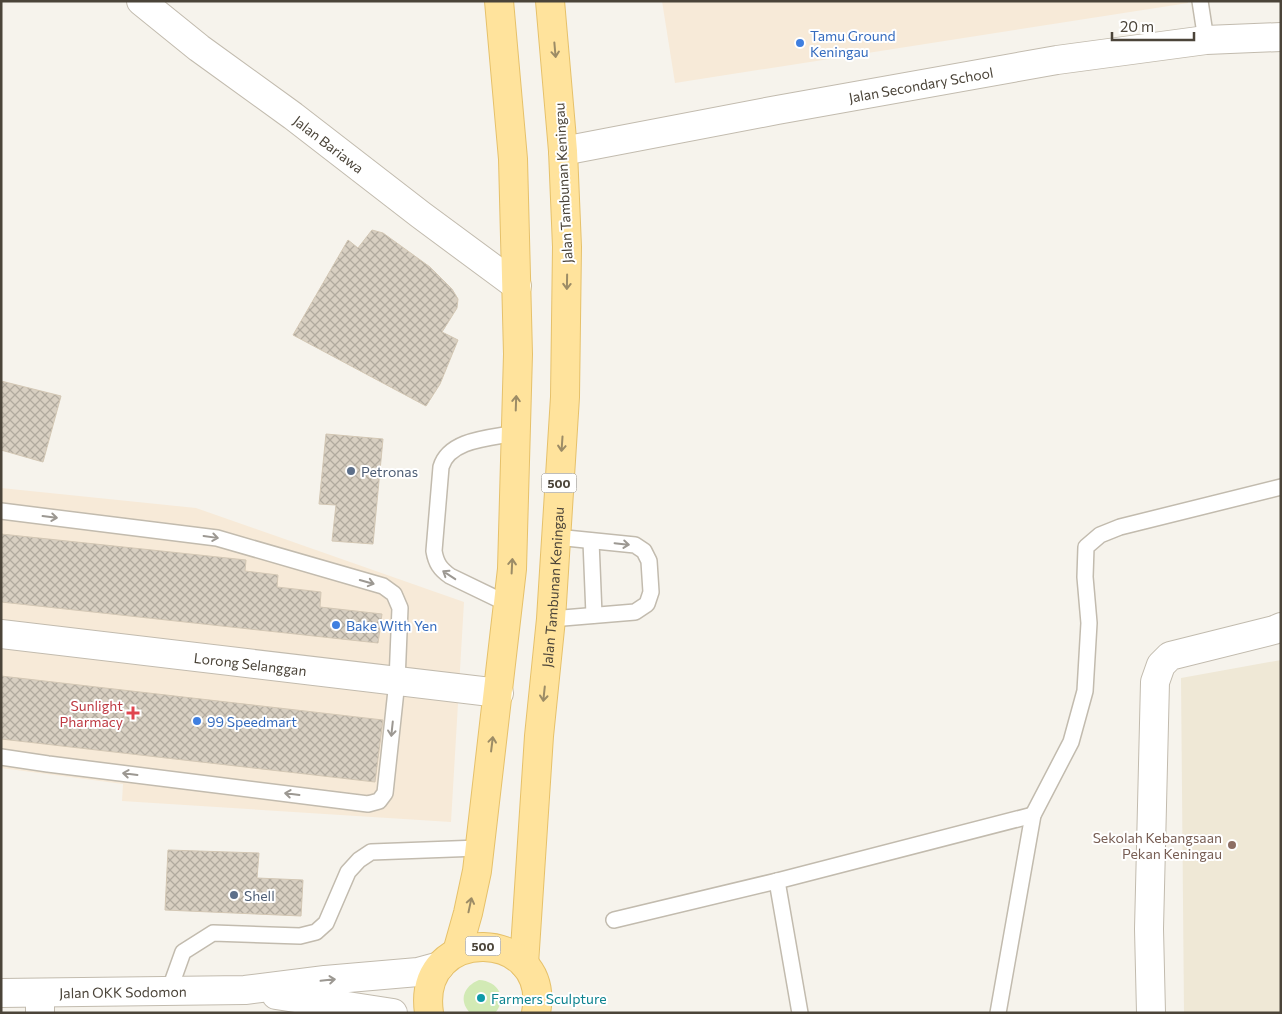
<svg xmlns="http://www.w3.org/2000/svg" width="1282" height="1014" font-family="Commissioner,sans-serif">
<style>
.commercial{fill:#f7ead8}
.education{fill:#efe8d6}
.green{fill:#d2eab5}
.building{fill:url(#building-cross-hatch);stroke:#d3c7b4}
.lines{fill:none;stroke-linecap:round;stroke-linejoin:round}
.service-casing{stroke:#c2bbae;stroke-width:18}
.minor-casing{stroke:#c2bbae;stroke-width:30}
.tertiary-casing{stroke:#c2bbae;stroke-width:30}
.primary-casing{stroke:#e6c16a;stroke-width:30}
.service{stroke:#fff;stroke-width:15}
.minor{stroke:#fff;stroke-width:28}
.tertiary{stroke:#fff;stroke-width:28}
.primary{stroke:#ffe39c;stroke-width:28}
.oneway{stroke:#9c8c66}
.oneway2{stroke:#9c9892}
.shop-dot{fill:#3f7fe0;stroke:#fff;stroke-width:2}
.service-dot{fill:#5c6f8a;stroke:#fff;stroke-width:2}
.health-dot{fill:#e0444e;stroke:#fff;stroke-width:2}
.education-dot{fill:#8d6e63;stroke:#fff;stroke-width:2}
.culture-dot{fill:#0f9aa8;stroke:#fff;stroke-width:2}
.labels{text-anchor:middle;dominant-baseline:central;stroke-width:4;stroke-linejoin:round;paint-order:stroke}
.shield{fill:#fff;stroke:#817c74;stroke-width:1}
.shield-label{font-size:12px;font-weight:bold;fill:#4b4439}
.shop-label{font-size:14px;fill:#366cbe;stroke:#fff;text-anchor:start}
.street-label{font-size:14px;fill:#4b4439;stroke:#fff}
.service-label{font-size:14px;fill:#4e5e75;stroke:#fff;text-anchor:start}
.health-label{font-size:14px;fill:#be3a42;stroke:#fff;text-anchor:end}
.education-label{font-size:14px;fill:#785e54;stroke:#fff;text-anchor:end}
.culture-label{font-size:14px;fill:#0d838f;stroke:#fff;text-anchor:start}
</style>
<defs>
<pattern id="building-cross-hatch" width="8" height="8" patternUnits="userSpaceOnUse" patternTransform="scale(1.25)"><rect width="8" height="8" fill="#d8cfc1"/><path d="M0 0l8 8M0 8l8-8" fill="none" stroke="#b1aa9e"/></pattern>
</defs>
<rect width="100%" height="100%" fill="#f6f3ec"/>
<!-- commercial -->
<g class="commercial">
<polygon points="662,1 1188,1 1188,3 675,83"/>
<polygon points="1,488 196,508 464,602 451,822 122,801 123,784 1,768"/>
</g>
<!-- education -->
<polygon class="education" points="1281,660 1281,1013 1184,1013 1181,678"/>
<!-- green -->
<path class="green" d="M479,980C498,981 508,998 495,1013H470C458,1000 464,986 479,980Z"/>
<!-- building -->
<g class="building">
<polygon points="372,230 383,233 430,267 452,289 458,299 457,308 442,332 458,340 440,384 426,406 293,335 348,240 358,248"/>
<polygon points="1,381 61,396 43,462 1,450"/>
<polygon points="326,434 383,439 373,544 332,541 336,505 319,504"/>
<polygon points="1,534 246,560 245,571 278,575 277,587 321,592 320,607 382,614 378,643 1,602"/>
<polygon points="1,676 383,720 375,782 1,739"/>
<polygon points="168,850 259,853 257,878 303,880 301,916 165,910"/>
</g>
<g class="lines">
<!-- service casing -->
<g class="service-casing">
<g id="service">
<polyline points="1200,1 1206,40"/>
<polyline points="1,511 217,538 383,586 394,594 400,608 397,681 385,793 379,801 368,804 48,764 1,757"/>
<polyline points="591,541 594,615"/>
<path d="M508,604L450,576C440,569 436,563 434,551L441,467C449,439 491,438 516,433"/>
<polyline points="551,619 635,612 647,604 651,592 649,561 644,551 635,545 556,537"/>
<polyline points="777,881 800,1013"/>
<polyline points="614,920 777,881 1033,815"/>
<polyline points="169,991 183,952 213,933 300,936 316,932 326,923 348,872 359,860 371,852 479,848"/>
<polyline points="998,1013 1033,815 1071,742 1085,691 1089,623 1085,577 1086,547 1100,535 1120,527 1281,487"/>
</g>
</g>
<!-- minor casing -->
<g class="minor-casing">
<g id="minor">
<path id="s1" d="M141,1L199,48L293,116L421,215L517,286"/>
<path id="s2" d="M1,634L499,693"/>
<polyline points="40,1013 40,993"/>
<polyline points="1151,1013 1149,929 1155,682 1161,665 1170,656 1274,630 1281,627"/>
</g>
</g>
<!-- tertiary casing -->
<g class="tertiary-casing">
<g id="tertiary">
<path id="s3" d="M563,151L777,110L1057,60L1206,40L1281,37"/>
<path id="s4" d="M1,993L245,990L325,980L418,972L440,966"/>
<polyline points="276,995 393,1013"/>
</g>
</g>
<!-- primary casing -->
<g class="primary-casing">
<g id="primary">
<polyline points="457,952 468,913 477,871 512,569 518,354 513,159 499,1"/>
<path id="s5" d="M524,964L539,736L551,619L565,397L567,247L563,151L550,1"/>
<path d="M429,1013C416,923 552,927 536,1013"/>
</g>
</g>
<!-- service -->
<use href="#service" class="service"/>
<!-- minor -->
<use href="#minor" class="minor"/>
<!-- tertiary -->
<use href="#tertiary" class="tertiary"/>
<!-- primary -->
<use href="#primary" class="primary"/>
</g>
<!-- one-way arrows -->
<defs><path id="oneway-shaft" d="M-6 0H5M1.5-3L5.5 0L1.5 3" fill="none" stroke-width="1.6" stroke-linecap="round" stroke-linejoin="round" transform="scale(1.25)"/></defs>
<g class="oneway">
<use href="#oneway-shaft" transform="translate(555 50) rotate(85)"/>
<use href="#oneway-shaft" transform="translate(567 282) rotate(91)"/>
<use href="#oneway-shaft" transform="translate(516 403) rotate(-88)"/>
<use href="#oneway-shaft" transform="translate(562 444) rotate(94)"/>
<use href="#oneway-shaft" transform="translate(512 566) rotate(-87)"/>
<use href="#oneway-shaft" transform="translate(544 694) rotate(96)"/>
<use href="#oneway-shaft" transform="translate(492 744) rotate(-83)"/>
<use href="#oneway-shaft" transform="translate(470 905) rotate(-78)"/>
</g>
<g class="oneway2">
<use href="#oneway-shaft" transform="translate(50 517) rotate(7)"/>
<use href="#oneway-shaft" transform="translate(211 537) rotate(8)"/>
<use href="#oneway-shaft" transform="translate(622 544) rotate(6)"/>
<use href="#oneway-shaft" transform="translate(449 575) rotate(-147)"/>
<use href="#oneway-shaft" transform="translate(367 582) rotate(16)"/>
<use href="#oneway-shaft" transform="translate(392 729) rotate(96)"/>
<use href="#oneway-shaft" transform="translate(130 774) rotate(-173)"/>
<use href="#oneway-shaft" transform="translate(292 794) rotate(-173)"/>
<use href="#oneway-shaft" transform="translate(328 980) rotate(-6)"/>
</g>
<!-- markers -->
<g class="shop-dot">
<circle cx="800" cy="43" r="5"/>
<circle cx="336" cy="625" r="5"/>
<circle cx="197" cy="721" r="5"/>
</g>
<g class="service-dot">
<circle cx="351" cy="471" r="5"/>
<circle cx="234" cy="895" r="5"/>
</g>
<path class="health-dot" d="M130.5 705.5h5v5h5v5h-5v5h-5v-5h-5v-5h5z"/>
<circle class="education-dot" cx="1232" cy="845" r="5"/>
<circle class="culture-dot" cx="481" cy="998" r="5"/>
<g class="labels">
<!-- shield labels -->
<g class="shield">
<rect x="541.5" y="473.5" width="35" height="19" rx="4"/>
<rect x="465.5" y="936.5" width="35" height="19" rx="4"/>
</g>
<g class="shield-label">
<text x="559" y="483">500</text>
<text x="483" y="946">500</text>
</g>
<!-- shop labels -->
<g class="shop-label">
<text x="810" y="35">Tamu Ground<tspan x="810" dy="16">Keningau</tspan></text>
<text x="346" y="625">Bake With Yen</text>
<text x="207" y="721">99 Speedmart</text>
</g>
<!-- street labels -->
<g class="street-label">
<text stroke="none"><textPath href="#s3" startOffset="364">Jalan Secondary School</textPath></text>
<text stroke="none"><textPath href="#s1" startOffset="236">Jalan Bariawa</textPath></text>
<text transform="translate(563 183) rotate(-93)">Jalan Tambunan Keningau</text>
<text stroke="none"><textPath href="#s5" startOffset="378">Jalan Tambunan Keningau</textPath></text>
<text stroke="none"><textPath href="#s2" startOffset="251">Lorong Selanggan</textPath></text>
<text stroke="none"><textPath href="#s4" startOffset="122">Jalan OKK Sodomon</textPath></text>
</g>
<!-- service labels -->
<g class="service-label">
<text x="361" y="471">Petronas</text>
<text x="244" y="895">Shell</text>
</g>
<!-- health labels -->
<g class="health-label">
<text x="123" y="705">Sunlight<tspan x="123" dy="16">Pharmacy</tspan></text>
</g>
<!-- education labels -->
<g class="education-label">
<text x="1222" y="837">Sekolah Kebangsaan<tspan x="1222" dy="16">Pekan Keningau</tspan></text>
</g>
<!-- culture labels -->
<g class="culture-label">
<text x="491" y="998">Farmers Sculpture</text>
</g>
</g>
<!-- border -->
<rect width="1282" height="1014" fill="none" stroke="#4b4439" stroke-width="5"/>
<!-- scale -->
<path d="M1112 32v8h82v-8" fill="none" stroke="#4b4439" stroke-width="2.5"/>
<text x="1120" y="32" font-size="15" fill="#4b4439" stroke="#ffffff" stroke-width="4" paint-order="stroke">20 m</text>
</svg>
